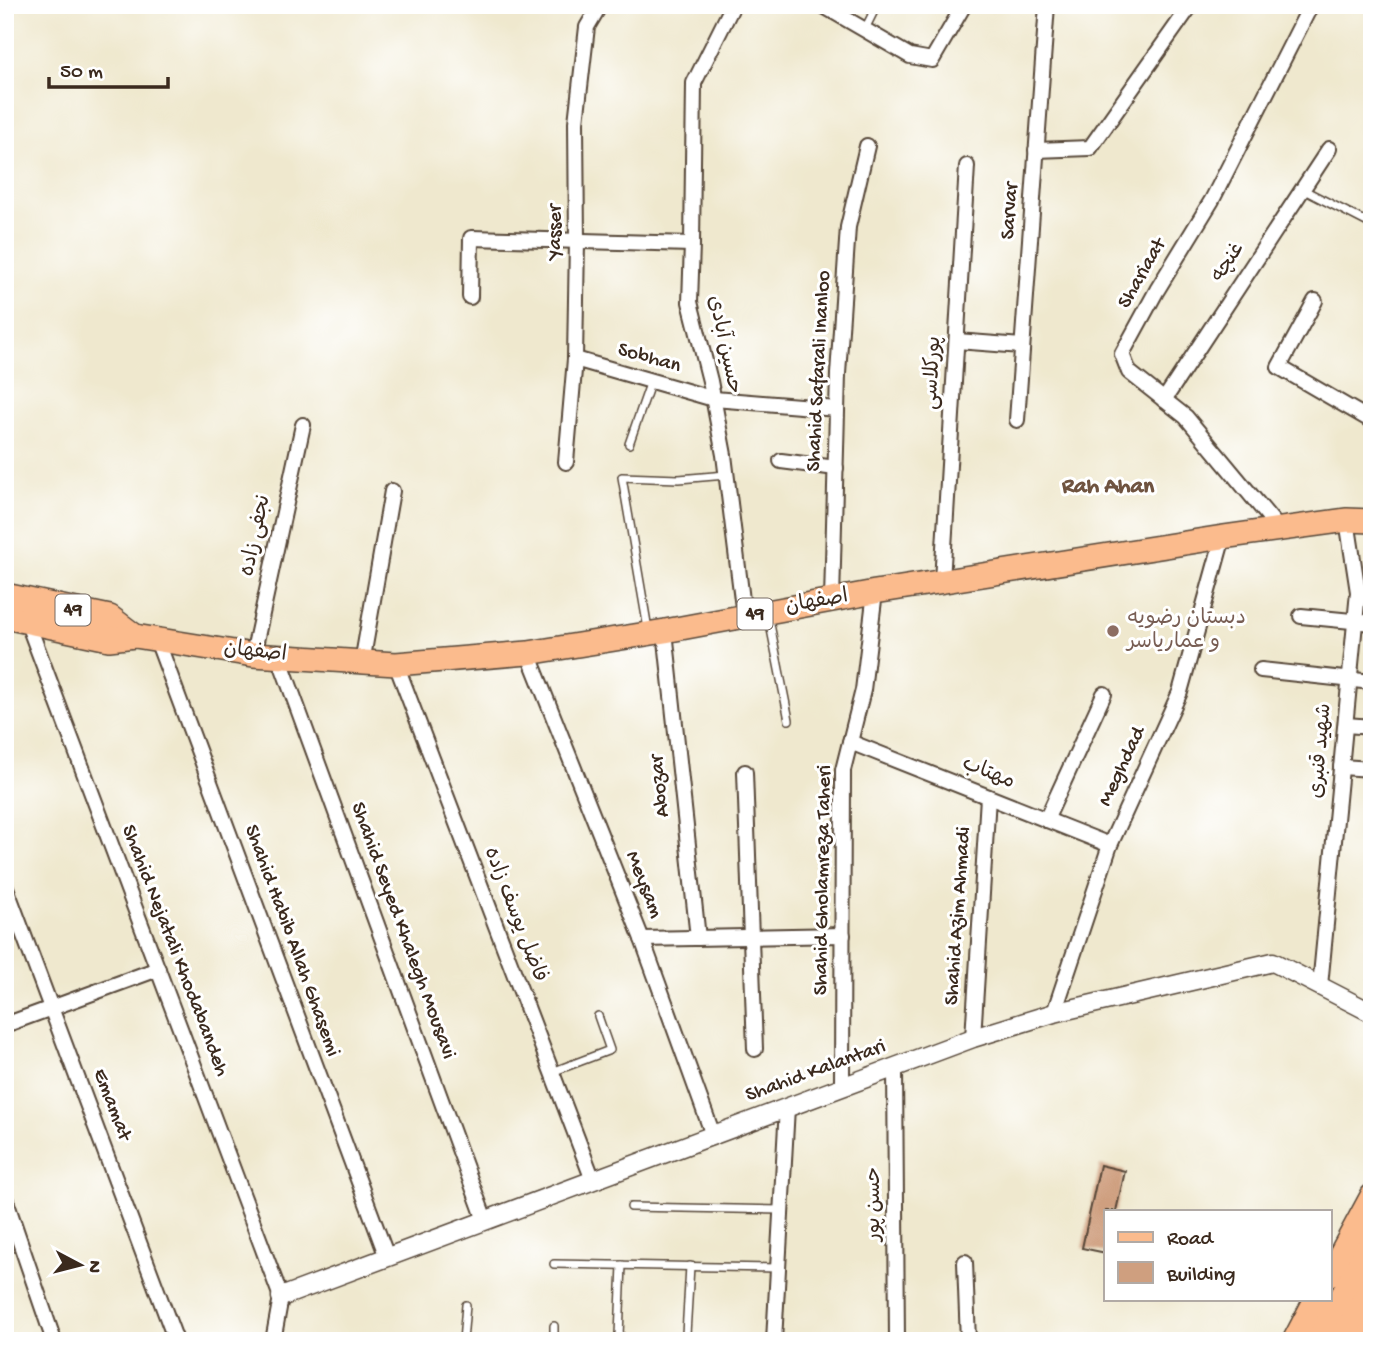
<svg xmlns="http://www.w3.org/2000/svg" width="1377" height="1346" font-family="'Gochi Hand','Playpen Sans Arabic',sans-serif">
<style>
.building{fill:#cf9f7f}
.lines{fill:none;stroke-linecap:round;stroke-linejoin:round}
.service-casing{stroke:#564638;stroke-width:10}
.minor-casing{stroke:#564638;stroke-width:18}
.tertiary-casing{stroke:#564638;stroke-width:21}
.primary-casing{stroke:#564638;stroke-width:26}
.trunk-casing{stroke:#564638;stroke-width:26}
.service{stroke:#fff;stroke-width:7}
.minor{stroke:#fff;stroke-width:14}
.tertiary{stroke:#fff;stroke-width:18}
.primary{stroke:#fbbb8d;stroke-width:23}
.trunk{stroke:#fbbb8d;stroke-width:23}
.education-dot{fill:#8d6e63;stroke:#fff;stroke-width:2.5}
.labels{text-anchor:middle;dominant-baseline:central;stroke-width:6;stroke-linejoin:round;paint-order:stroke}
.shield{fill:#fff;stroke:#766a62;stroke-width:2}
.shield-label{font-size:19px;font-weight:bold;fill:#3b2a1e}
.street-label{font-size:21px;fill:#3b2a1e;stroke:#fff}
.education-label{font-size:21px;fill:#785e54;stroke:#fff;text-anchor:start}
.neighbourhood-label{font-size:23px;font-weight:bold;fill:#6f5340;stroke:#fff}
</style>
<rect width="100%" height="100%" fill="#fff"/>
<filter id="ink" filterUnits="userSpaceOnUse"><feTurbulence type="fractalNoise" baseFrequency=".0143" numOctaves="2"/><feDisplacementMap in="SourceGraphic" scale="14" xChannelSelector="R" yChannelSelector="G"/><feConvolveMatrix kernelMatrix="1 2 1 2 8 2 1 2 1" color-interpolation-filters="sRGB"/></filter>
<filter id="wash" filterUnits="userSpaceOnUse"><feTurbulence type="fractalNoise" baseFrequency=".00686" numOctaves="4" result="noise"/><feDisplacementMap in="SourceGraphic" scale="28" xChannelSelector="R" yChannelSelector="G"/><feGaussianBlur stdDeviation="1.57" result="paint"/><feColorMatrix in="noise" values="0 0 0 0 0 0 0 0 0 0 0 0 0 0 0 0 0 1.4 0 .05"/><feComposite in="paint" operator="in"/></filter>
<g filter="url(#wash)">
<rect width="100%" height="100%" fill="#efe8ce"/>
<g id="blocks">
<!-- building -->
<polygon class="building" points="1100,1165 1125,1171 1116,1211 1106,1211 1106,1253 1082,1248"/>
</g>
</g>
<g filter="url(#ink)">
<use href="#blocks" fill-opacity="0" stroke="#564638" stroke-width="2"/>
<g class="lines">
<!-- service casing -->
<g class="service-casing">
<g id="service">
<polyline points="865,29 877,5"/>
<polyline points="1302,189 1372,225"/>
<polyline points="629,444 651,381"/>
<polyline points="768,614 789,720"/>
<polyline points="648,629 622,477 679,479 726,475"/>
<polyline points="552,1072 610,1050 598,1016"/>
<polyline points="631,1207 781,1210"/>
<polyline points="554,1264 777,1268"/>
<polyline points="686,1334 690,1266"/>
<polyline points="619,1335 622,1265"/>
<polyline points="463,1341 466,1305"/>
<polyline points="554,1341 554,1326"/>
</g>
</g>
<!-- minor casing -->
<g class="minor-casing">
<g id="minor">
<polyline points="733,5 694,83 692,244 690,302 710,381 724,455 744,616"/>
<polyline points="822,5 910,56 932,60 964,5"/>
<polyline points="1036,150 1090,148 1191,5"/>
<polyline points="470,297 471,238 692,244"/>
<polyline points="1315,301 1279,367 1372,421"/>
<polyline points="957,341 1022,346"/>
<polyline points="575,359 714,399 837,409"/>
<polyline points="1164,400 1329,149"/>
<polyline points="1017,420 1047,5"/>
<polyline points="781,461 836,468"/>
<polyline points="566,462 575,359 577,241 576,122 587,27 600,5"/>
<polyline points="1279,529 1186,417 1129,372 1122,354 1157,290 1212,200 1311,5"/>
<polyline points="942,581 967,166"/>
<polyline points="832,600 838,374 848,227 867,146"/>
<polyline points="1301,616 1372,623"/>
<polyline points="27,621 281,1297 273,1341"/>
<polyline points="665,631 698,938"/>
<polyline points="157,640 387,1257"/>
<polyline points="528,653 642,939 713,1135"/>
<polyline points="253,655 303,425"/>
<polyline points="279,657 485,1220"/>
<polyline points="362,663 392,491"/>
<polyline points="396,664 593,1180"/>
<polyline points="1261,670 1372,682"/>
<polyline points="1346,725 1372,727"/>
<polyline points="850,742 1110,845"/>
<polyline points="1341,767 1372,769"/>
<polyline points="745,772 755,1049"/>
<polyline points="1046,820 1104,694"/>
<polyline points="5,885 176,1341"/>
<polyline points="642,939 843,935"/>
<polyline points="1320,986 1358,592 1347,520"/>
<polyline points="1054,1013 1110,845 1180,692 1223,537"/>
<polyline points="5,1025 158,969"/>
<polyline points="973,1038 988,797"/>
<polyline points="895,1067 897,1341"/>
<polyline points="842,1087 843,770 863,690 875,592"/>
<polyline points="5,1198 54,1341"/>
<polyline points="965,1262 968,1341"/>
<polyline points="774,1341 787,1107"/>
</g>
</g>
<!-- tertiary casing -->
<g class="tertiary-casing">
<polyline id="tertiary" points="281,1297 973,1038 1054,1013 1273,962 1372,1013"/>
</g>
<!-- primary casing -->
<g class="primary-casing">
<g id="primary">
<polyline points="5,595 110,617 135,636"/>
<polyline points="5,617 109,639 135,636 253,655 396,664 528,653 665,631 875,592 1223,537 1347,520 1372,521"/>
<polyline points="1330,1274 1372,1196"/>
<polyline points="1294,1341 1316,1299"/>
<polyline points="1362,1341 1372,1322"/>
</g>
</g>
<!-- trunk casing -->
<g class="trunk-casing">
<g id="trunk">
<polyline points="1318,1341 1372,1240"/>
<polyline points="1341,1341 1372,1285"/>
</g>
</g>
<!-- service -->
<use href="#service" class="service"/>
<!-- minor -->
<use href="#minor" class="minor"/>
<!-- tertiary -->
<use href="#tertiary" class="tertiary"/>
<!-- primary -->
<use href="#primary" class="primary"/>
<!-- trunk -->
<use href="#trunk" class="trunk"/>
</g>
</g>
<!-- markers -->
<circle class="education-dot" cx="1113" cy="631" r="7"/>
<g class="labels">
<!-- shield labels -->
<g class="shield">
<rect x="55.5" y="594.5" width="35" height="31" rx="5"/>
<rect x="737.5" y="598.5" width="35" height="31" rx="5"/>
</g>
<g class="shield-label">
<text x="73" y="610">49</text>
<text x="755" y="614">49</text>
</g>
<!-- street labels -->
<g class="street-label">
<text transform="translate(1011 211) rotate(-86)">Sarvar</text>
<text transform="translate(556 232) rotate(-90)">Yasser</text>
<text transform="translate(1229 263) rotate(-57)">غنچه</text>
<text transform="translate(1143 274) rotate(-60)">Shariaat</text>
<text transform="translate(723 345) rotate(78)">حسین آبادی</text>
<text transform="translate(649 359) rotate(16)">Sobhan</text>
<text transform="translate(820 371) rotate(-87)">Shahid Safarali Inanloo</text>
<text transform="translate(934 373) rotate(-87)">پورکلاسی</text>
<text transform="translate(257 536) rotate(-78)">نجفی زاده</text>
<text transform="translate(817 603) rotate(-10)">اصفهان</text>
<text transform="translate(255 653) rotate(6)">اصفهان</text>
<text transform="translate(1322 751) rotate(-85)">شهید قنبری</text>
<text transform="translate(1123 767) rotate(-65)">Meghdad</text>
<text transform="translate(988 774) rotate(22)">مهتاب</text>
<text transform="translate(661 786) rotate(-96)">Abozar</text>
<text transform="translate(824 880) rotate(-89)">Shahid Gholamreza Taheri</text>
<text transform="translate(643 885) rotate(68)">Meysam</text>
<text transform="translate(514 915) rotate(69)">فاضل یوسف زاده</text>
<text transform="translate(959 916) rotate(-86)">Shahid Azim Ahmadi</text>
<text transform="translate(402 931) rotate(70)">Shahid Seyed Khalegh Mousavi</text>
<text transform="translate(291 941) rotate(70)">Shahid Habib Allah Ghasemi</text>
<text transform="translate(174 951) rotate(69)">Shahid Nejatali Khodabandeh</text>
<text transform="translate(816 1072) rotate(-20)">Shahid Kalantari</text>
<text transform="translate(111 1105) rotate(69)">Emamat</text>
<text transform="translate(875 1204) rotate(-90)">حسن پور</text>
</g>
<!-- education labels -->
<g class="education-label">
<text x="1127" y="619">دبستان رضویه<tspan x="1127" dy="24">و عماریاسر</tspan></text>
</g>
<!-- neighbourhood labels -->
<g class="neighbourhood-label">
<text x="1108" y="487">Rah Ahan</text>
</g>
</g>
<!-- margin -->
<rect width="1377" height="1346" fill="none" stroke="#fff" stroke-width="28"/>
<!-- legend -->
<rect x="1104" y="1210" width="228" height="91" fill="#ffffff" stroke="#b1aaa5" stroke-width="2"/>
<rect x="1118" y="1232" width="35" height="10" fill="#fbbb8d" stroke="#b1aaa5" stroke-width="2"/>
<text x="1167" y="1244" font-size="21" fill="#3b2a1e">Road</text>
<rect x="1118" y="1262" width="35" height="21" fill="#cf9f7f" stroke="#b1aaa5" stroke-width="2"/>
<text x="1167" y="1280" font-size="21" fill="#3b2a1e">Building</text>
<!-- north arrow -->
<g transform="translate(80 1265) rotate(97)" stroke="#ffffff" stroke-width="5" paint-order="stroke">
<path d="M0-5L12 26L0 18L-12 26Z" fill="#3b2a1e"/>
<text y="-10" font-size="19" font-weight="bold" text-anchor="middle" fill="#3b2a1e">N</text>
</g>
<!-- scale -->
<path d="M49 77v10h119v-10" fill="none" stroke="#3b2a1e" stroke-width="3.5"/>
<text x="60" y="77" font-size="21" fill="#3b2a1e" stroke="#ffffff" stroke-width="5" paint-order="stroke">50 m</text>
</svg>
